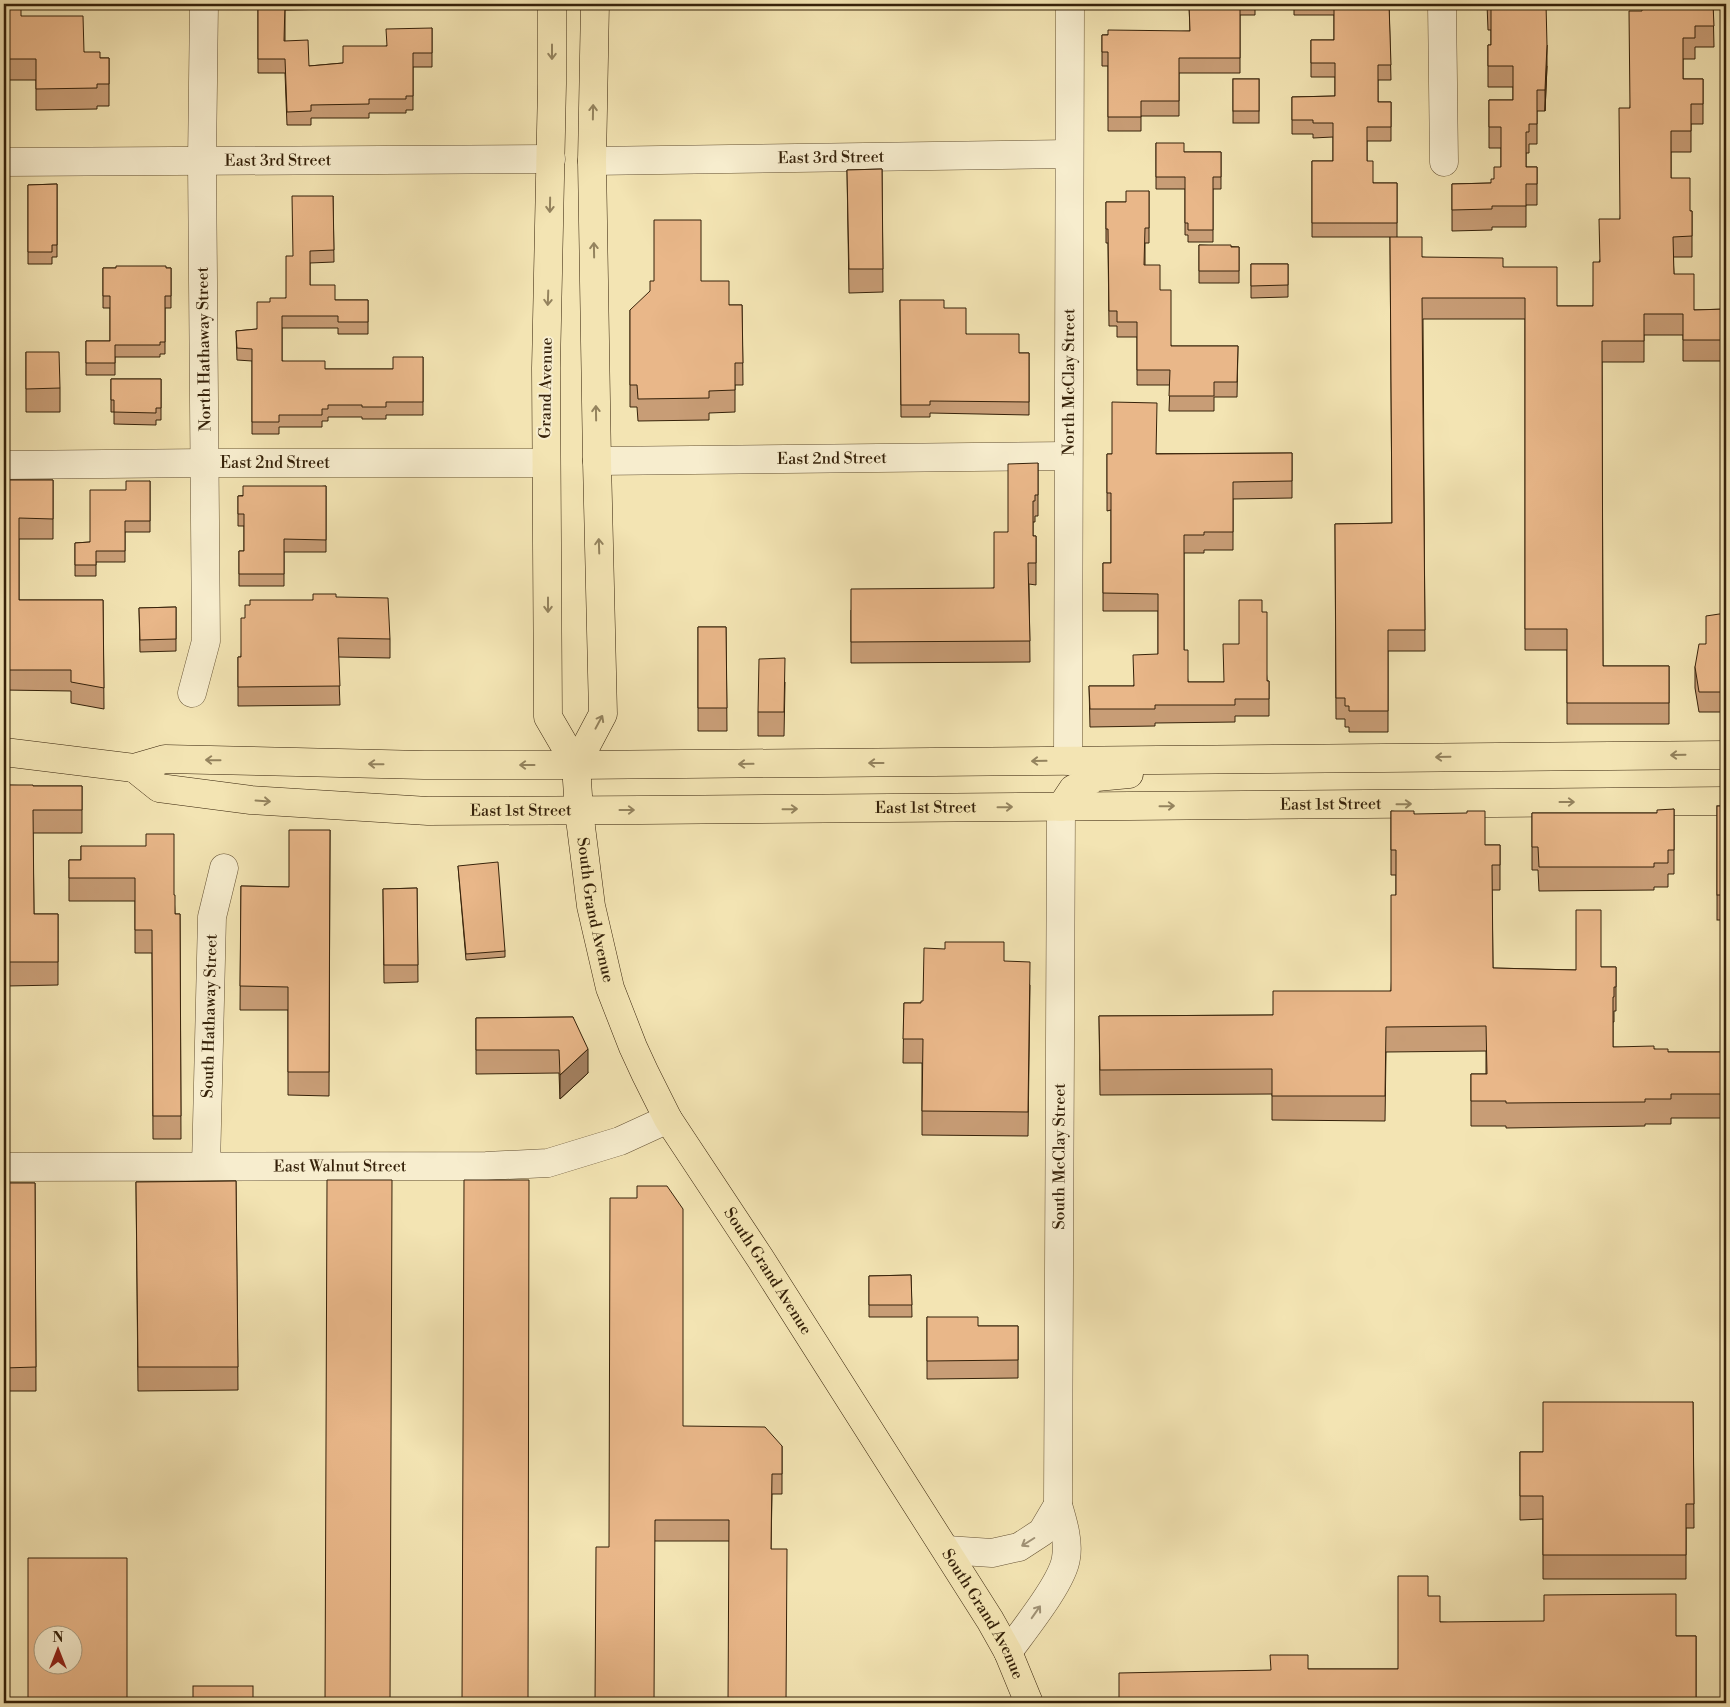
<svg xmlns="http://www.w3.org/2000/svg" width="1730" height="1707" font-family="'Libre Bodoni',serif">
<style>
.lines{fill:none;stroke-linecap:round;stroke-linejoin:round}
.minor-casing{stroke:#655234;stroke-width:29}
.major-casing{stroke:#36220a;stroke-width:29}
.minor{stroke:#f7edce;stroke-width:28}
.major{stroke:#f3e4b3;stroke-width:28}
.wall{fill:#c89d76;stroke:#36220a}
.shaded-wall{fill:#a38060;stroke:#36220a}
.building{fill:#e9b789;stroke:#36220a;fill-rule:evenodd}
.oneway{stroke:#94835e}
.oneway2{stroke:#a09276}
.labels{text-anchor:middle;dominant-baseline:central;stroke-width:4;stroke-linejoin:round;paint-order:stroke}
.street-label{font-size:16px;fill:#36220a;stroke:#f7edce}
</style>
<rect width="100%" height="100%" fill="#f3e4b3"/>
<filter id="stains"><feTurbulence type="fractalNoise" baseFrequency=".004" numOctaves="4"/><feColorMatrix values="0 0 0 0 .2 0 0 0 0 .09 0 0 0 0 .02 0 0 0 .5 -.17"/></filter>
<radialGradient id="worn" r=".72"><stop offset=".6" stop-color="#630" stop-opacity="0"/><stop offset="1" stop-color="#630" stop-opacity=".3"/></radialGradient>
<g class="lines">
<!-- minor casing -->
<g class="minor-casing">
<g id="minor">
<polyline points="1442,4 1444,162"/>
<path id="s1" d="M592,161L1069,154"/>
<path id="s2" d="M4,162L551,159"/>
<path id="s3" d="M597,461L1068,456"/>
<path id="s4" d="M4,465L205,463H546"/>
<polyline points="192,693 206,641 202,161 204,4"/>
<path id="s5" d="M1068,761L1070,4"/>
<path id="s6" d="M206,1166L212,917L224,868"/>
<path id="s7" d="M4,1167L486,1166L548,1163L620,1141L668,1119"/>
<polyline points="947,1550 992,1553 1019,1547 1042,1532 1058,1505"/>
<path id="s8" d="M1008,1652C1023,1631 1063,1582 1066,1558C1069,1541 1063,1522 1058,1505L1061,807"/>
</g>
</g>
<!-- major casing -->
<g class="major-casing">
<g id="major">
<path id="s9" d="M552,4V84L546,368L548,717L576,765L579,811L591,906L610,988L633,1047L645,1073L668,1119L760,1258L990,1620L1008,1652L1029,1703"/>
<polyline points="4,752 134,768 165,759 424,765 576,765 1726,755"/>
<polyline points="576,765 603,714 597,461 592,161 595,4"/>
<path id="s10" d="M134,768L159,788L251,800L428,811L642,810L1726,801"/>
<polyline points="1061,807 1073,789 1097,777 1129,774"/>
</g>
</g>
<!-- minor -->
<use href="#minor" class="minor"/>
<!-- major -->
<use href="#major" class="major"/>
</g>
<!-- wall -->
<g class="wall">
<polygon points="4,4 21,16 84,52 100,58 109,58 109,106 97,106 97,109 36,110 36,80 4,80"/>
<polygon points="258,4 335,4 335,9 285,10 285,41 309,66 343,63 432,28 432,67 413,67 413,110 406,110 406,113 369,113 369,118 311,118 311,125 287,125 285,73 258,73"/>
<polygon points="1189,4 1389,4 1391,80 1378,80 1378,102 1391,102 1391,141 1367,141 1367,161 1373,183 1397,183 1397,237 1422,257 1503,267 1557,306 1593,306 1599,262 1620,219 1630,108 1642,11 1713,4 1714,47 1695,47 1695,59 1683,59 1683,79 1703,79 1703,124 1691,124 1691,152 1671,152 1671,178 1690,211 1692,211 1692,257 1673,257 1674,274 1694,310 1726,309 1726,361 1683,361 1683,335 1644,335 1644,362 1602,362 1603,666 1669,666 1669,724 1567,724 1567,650 1525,650 1525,319 1423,319 1425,651 1388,651 1388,732 1349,732 1349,727 1345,727 1345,719 1336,719 1335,524 1392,523 1390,237 1312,237 1312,161 1333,161 1333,137 1313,138 1313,134 1292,134 1292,97 1335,96 1335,77 1311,77 1311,40 1334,40 1334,15 1294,15 1294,9 1255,9 1255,15 1240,15 1240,73 1179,73 1179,116 1141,116 1141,131 1108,131 1108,66 1102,66 1102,35 1190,31"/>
<polygon points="1487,4 1547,66 1545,111 1537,111 1537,144 1529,144 1529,153 1526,153 1526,167 1537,167 1537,205 1526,205 1526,227 1492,227 1492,230 1452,231 1452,184 1491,183 1494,179 1501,167 1501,148 1489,148 1489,100 1513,100 1513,87 1488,87 1488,45 1491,45 1491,30 1488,30"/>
<rect x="1233" y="79" width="26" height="44"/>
<polygon points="1156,143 1184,152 1221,152 1221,189 1213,189 1213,242 1188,242 1188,235 1185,235 1185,189 1156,189"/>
<polygon points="882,169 883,292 849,293 847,170"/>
<polygon points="57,184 57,257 52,257 52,264 28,264 28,185"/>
<polygon points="1149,191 1149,243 1145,243 1145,265 1160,290 1171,346 1238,346 1237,397 1214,397 1214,411 1169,411 1170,385 1137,385 1137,337 1117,337 1117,326 1109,326 1108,243 1106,243 1106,202 1126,202"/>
<polygon points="333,196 334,262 310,263 310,285 335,300 368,300 368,334 338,334 338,328 282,328 282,361 325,369 393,369 423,357 423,415 386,415 386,419 362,419 362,417 328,417 328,421 322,421 322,427 279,427 279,434 252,434 252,361 237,360 236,331 257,329 270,302 286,298"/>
<polygon points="1199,245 1239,247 1239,283 1199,283"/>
<polygon points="1251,264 1288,264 1288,297 1251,298"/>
<polygon points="103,268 171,268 171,308 165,308 165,354 160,354 160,357 115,357 115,375 86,375 86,341 110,341 110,308 103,308"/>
<polygon points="701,281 729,305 742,305 743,385 735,385 735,412 709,413 709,420 638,421 637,407 630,407 630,310"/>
<polygon points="900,300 944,308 966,334 1019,353 1029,353 1029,415 930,413 930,417 901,417"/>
<polygon points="26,352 60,388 60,412 26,412"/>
<polygon points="111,379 161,379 161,420 156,420 156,425 114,424 114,412 111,412"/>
<polygon points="1292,453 1292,498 1233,499 1233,550 1204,550 1204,553 1184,553 1184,650 1188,682 1224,682 1239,644 1262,612 1267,681 1269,681 1269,716 1235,716 1235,722 1155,723 1155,726 1090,727 1089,686 1133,686 1158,654 1158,611 1103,611 1103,563 1111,563 1111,510 1107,511 1107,454"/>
<polygon points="1038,463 1038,516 1035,516 1035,522 1033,522 1033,536 1036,536 1036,585 1029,584 1030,662 851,663 851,610 994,588 1008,532"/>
<polygon points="4,480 53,480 53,539 19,539 19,600 103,600 104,709 71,703 71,691 4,690"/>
<polygon points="150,481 150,532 125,532 125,562 96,562 96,576 75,576 75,543 90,542 126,490"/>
<polygon points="326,486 326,552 284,552 284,586 239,586 239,551 244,551 244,526 238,526 238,496"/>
<polygon points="336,597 390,639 390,658 338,657 340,705 238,706 238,657 241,657 245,618 313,600"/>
<polygon points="176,607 176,651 140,652 139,608"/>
<polygon points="1726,613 1726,712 1699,712 1695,688 1695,667 1706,644"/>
<polygon points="698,627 726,627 727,731 698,731"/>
<polygon points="785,682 784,736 758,736 758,712"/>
<polygon points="4,785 33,786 82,786 82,833 33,833 34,914 58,914 58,985 7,986 7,904 4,904"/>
<rect x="1717" y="806" width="9" height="114"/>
<polygon points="1674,809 1674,874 1668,874 1668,887 1654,887 1654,890 1539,891 1538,870 1532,870 1532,813 1657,813"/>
<polygon points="1391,811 1414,814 1485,845 1500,845 1500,890 1492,890 1493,968 1576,970 1601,967 1616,967 1616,1011 1614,1011 1614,1022 1613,1022 1613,1047 1654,1049 1668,1052 1726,1052 1726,1118 1671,1118 1671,1124 1645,1124 1645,1126 1506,1128 1506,1126 1471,1126 1471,1074 1486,1074 1486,1051 1386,1052 1385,1121 1272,1120 1272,1094 1100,1095 1099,1016 1273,1015 1391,991 1396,895 1396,875 1391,875"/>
<polygon points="330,830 329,1096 288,1095 288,1010 240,1010 241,886 289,887"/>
<polygon points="81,846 174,895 175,914 180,914 181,1139 153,1139 152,953 135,953 135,901 69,901 69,860 81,860"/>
<polygon points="458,866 505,951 505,957 466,960"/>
<polygon points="417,888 418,982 384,983 383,889"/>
<polygon points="1004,961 1030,985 1028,1136 922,1135 922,1063 903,1063 904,1003 921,1003 923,1001"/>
<polygon points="573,1017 588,1073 560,1099 559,1073 476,1074 476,1018"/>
<polygon points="4,1034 5,1034 6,1083 4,1083"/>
<polygon points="236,1181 238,1390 138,1391 136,1182"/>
<polygon points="4,1183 35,1183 36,1391 4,1391"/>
<polygon points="911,1275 912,1317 869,1317 869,1276"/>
<polygon points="927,1317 978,1326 1018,1326 1018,1378 927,1379"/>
<polygon points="1693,1402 1694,1528 1686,1528 1686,1579 1543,1579 1543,1519 1520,1520 1520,1452 1543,1452"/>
<polygon points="782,1446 782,1494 772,1494 771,1549 786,1703 729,1541 655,1541 609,1547"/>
<polygon points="1428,1596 1440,1622 1676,1636 1696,1636 1696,1703 1119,1703 1308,1669 1398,1669"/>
</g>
<!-- shaded-wall -->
<g class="shaded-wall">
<polygon points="1547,45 1547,66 1545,111 1545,90"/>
<polygon points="588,1049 588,1073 560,1099 560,1075"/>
</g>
<!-- building -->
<g class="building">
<polygon points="4,4 21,4 21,16 83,16 84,52 100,52 100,58 109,58 109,84 97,84 97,88 36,89 36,59 4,59"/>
<polygon points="258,4 285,4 284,41 308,40 309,66 343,63 343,46 387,46 386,29 432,28 432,53 413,53 413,96 406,96 406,99 369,99 369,104 311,105 311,111 287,112 285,59 258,59"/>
<polygon points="1189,4 1240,4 1240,58 1179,58 1179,101 1141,101 1141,117 1108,117 1108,52 1102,52 1102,35 1108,35 1108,30 1190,31"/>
<polygon points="1334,4 1389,4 1391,65 1378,65 1378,102 1391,102 1391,127 1367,127 1367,161 1373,161 1373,183 1397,183 1397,223 1312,223 1312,161 1333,161 1333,123 1313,123 1313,120 1292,120 1292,97 1335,96 1335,63 1311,63 1311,40 1334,40"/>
<polygon points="1488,4 1546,4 1547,45 1545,90 1537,90 1537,124 1529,124 1529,132 1526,132 1526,167 1537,167 1537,184 1526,184 1526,206 1492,206 1492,209 1452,210 1452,184 1491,183 1491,179 1494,179 1494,167 1501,167 1501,127 1489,127 1489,100 1513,100 1513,66 1488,66 1488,45 1491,45 1491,9 1488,9"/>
<polygon points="1646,4 1713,4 1714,26 1695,26 1695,38 1683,38 1683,79 1703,79 1703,104 1691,104 1691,131 1671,131 1671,178 1690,178 1690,211 1692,211 1692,236 1673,237 1674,274 1694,274 1694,310 1726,309 1726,340 1683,340 1683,314 1644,314 1644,341 1602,341 1603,666 1669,666 1669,703 1567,703 1567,629 1525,629 1525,298 1422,298 1425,630 1388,630 1388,711 1349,711 1349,706 1345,706 1345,698 1336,698 1335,524 1392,523 1390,237 1422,237 1422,257 1503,258 1503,267 1557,267 1557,306 1593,306 1593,262 1600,262 1599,219 1620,219 1619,108 1630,108 1629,11 1642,11 1642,7 1646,7"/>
<rect x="1233" y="79" width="26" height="32"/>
<polygon points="1156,143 1184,143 1184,152 1221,152 1221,177 1213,177 1213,230 1188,230 1188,223 1185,223 1185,177 1156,177"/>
<polygon points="882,169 883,269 849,269 847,170"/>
<polygon points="57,184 57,245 52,245 52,252 28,252 28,185"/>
<polygon points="1126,191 1149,191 1149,228 1145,228 1144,265 1160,265 1160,290 1171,290 1171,346 1238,346 1237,382 1214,382 1214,396 1169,396 1170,370 1137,370 1137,322 1117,322 1117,311 1109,311 1108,229 1106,229 1106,202 1126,202"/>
<polygon points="292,196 333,196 334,250 310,251 310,285 335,285 335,300 368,300 368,322 338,322 338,316 282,316 282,361 325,361 325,369 393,369 393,357 423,357 423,402 386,402 386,407 362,407 362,405 328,405 328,409 322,409 322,415 279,415 279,422 252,422 252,349 237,348 236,331 257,329 257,302 270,302 270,298 286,298 286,256 293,256"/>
<polygon points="654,220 701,220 701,281 729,281 729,305 742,305 743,363 735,363 735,390 709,391 709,398 638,399 637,385 630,385 630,310 650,291 650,281 654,281"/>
<polygon points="1199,245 1231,245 1231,247 1239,247 1239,271 1199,271"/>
<polygon points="1251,264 1288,264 1288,285 1251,286"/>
<polygon points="116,266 166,266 166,268 171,268 171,296 165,296 165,342 160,342 160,345 115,345 115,363 86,363 86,341 110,341 110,296 103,296 103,268 116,268"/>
<polygon points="900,300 944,300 944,308 966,308 966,334 1019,334 1019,353 1029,353 1029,402 930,401 930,405 901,405"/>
<polygon points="26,352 59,352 60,388 26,389"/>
<polygon points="111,379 161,379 161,408 156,408 156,413 114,412 114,400 111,400"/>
<polygon points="1112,402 1157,403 1156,454 1292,453 1292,481 1233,482 1233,532 1204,532 1204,535 1184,535 1184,650 1188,650 1188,682 1224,682 1223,644 1239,644 1239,600 1262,600 1262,612 1267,612 1267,681 1269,681 1269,699 1235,699 1235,705 1155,705 1155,709 1090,709 1089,686 1134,686 1133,655 1158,654 1158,594 1103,593 1103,563 1111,563 1111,493 1107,493 1107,454 1112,454"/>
<polygon points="1038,463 1038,495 1035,495 1035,501 1033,501 1033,536 1036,536 1036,563 1028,563 1030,641 851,642 851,589 994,588 994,532 1008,532 1008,464"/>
<polygon points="4,480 53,480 53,519 19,518 19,600 103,600 104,688 71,682 71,670 4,670"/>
<polygon points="126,481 150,481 150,521 125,521 125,551 96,551 96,565 75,565 75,543 90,542 90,490 126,490"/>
<polygon points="243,486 326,486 326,540 284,539 284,574 239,574 239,551 244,551 244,514 238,514 238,496 243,496"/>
<polygon points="313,594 336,594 336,597 388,598 390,639 338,638 340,686 238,687 238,657 241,657 241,618 245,618 245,605 250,605 250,600 313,600"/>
<polygon points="176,607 176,639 140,640 139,608"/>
<polygon points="1726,613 1726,692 1699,692 1695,667 1699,644 1706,644 1706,616"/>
<polygon points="698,627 726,627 727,708 698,708"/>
<polygon points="785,658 784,712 758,712 759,659"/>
<polygon points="4,785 33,785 33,786 82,786 82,810 33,810 34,914 58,914 58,962 7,962 7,880 4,880"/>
<rect x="1717" y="806" width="9" height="89"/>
<polygon points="1674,809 1674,850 1668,850 1668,863 1654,863 1654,867 1539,867 1538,847 1532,847 1532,813 1657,813 1657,810"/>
<polygon points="1391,811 1414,811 1414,814 1467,813 1467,811 1485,811 1485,845 1500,845 1500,865 1492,865 1493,968 1576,970 1576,910 1601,910 1601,967 1616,967 1616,987 1614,987 1614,997 1613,997 1613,1047 1654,1046 1654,1049 1668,1049 1668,1052 1726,1052 1726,1094 1671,1094 1671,1099 1645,1099 1645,1102 1506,1103 1506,1101 1471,1101 1471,1074 1487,1074 1486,1026 1386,1027 1385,1096 1272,1096 1272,1069 1100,1070 1099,1016 1273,1015 1273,991 1391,991 1391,895 1396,895 1396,850 1391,850"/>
<polygon points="289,830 330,830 329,1072 288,1072 288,987 240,986 241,886 289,887"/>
<polygon points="146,834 174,834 174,895 175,895 175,914 180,914 181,1116 153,1116 152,930 135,930 135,878 69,878 69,860 81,860 81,846 146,846"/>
<polygon points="498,862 505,951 466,954 458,866"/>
<polygon points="417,888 418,965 384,965 383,889"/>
<polygon points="945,942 1004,942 1004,961 1030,962 1028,1112 922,1111 923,1039 903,1039 904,1003 921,1003 921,1001 923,1001 924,948 945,949"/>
<polygon points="573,1017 588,1049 560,1075 559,1050 476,1050 476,1018"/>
<polygon points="4,1034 5,1034 6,1059 4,1059"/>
<polygon points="327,1180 392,1180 390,1703 325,1703"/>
<polygon points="464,1180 529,1180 528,1703 462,1703"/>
<polygon points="236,1181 238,1367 138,1367 136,1182"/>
<polygon points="4,1183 35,1183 36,1367 4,1368"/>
<polygon points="637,1186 667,1186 683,1209 683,1426 765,1427 782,1446 782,1474 772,1474 771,1549 787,1549 786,1703 728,1703 729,1520 655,1520 654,1703 595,1703 596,1547 609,1547 610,1198 637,1198"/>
<polygon points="911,1275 912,1305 869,1305 869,1276"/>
<polygon points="927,1317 978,1317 978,1326 1018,1326 1018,1360 927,1361"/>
<polygon points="1543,1402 1693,1402 1694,1504 1686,1504 1686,1555 1543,1555 1543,1496 1520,1496 1520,1452 1543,1452"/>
<path d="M28,1558H127V1703H28ZM42,1634H72V1664H42Z"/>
<polygon points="1398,1576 1428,1576 1428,1596 1440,1596 1440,1622 1544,1621 1544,1595 1676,1594 1676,1636 1696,1636 1696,1698 1679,1698 1679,1703 1119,1703 1119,1673 1271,1670 1270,1655 1308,1655 1308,1669 1398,1669"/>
<rect x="193" y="1686" width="60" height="17"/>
</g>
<!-- one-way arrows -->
<defs><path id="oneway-shaft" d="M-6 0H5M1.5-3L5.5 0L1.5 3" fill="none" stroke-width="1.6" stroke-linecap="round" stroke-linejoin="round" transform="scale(1.25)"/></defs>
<g class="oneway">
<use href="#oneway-shaft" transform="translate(552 52) rotate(90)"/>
<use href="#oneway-shaft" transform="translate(593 112) rotate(-89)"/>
<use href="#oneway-shaft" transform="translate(550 205) rotate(91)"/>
<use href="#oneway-shaft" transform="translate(594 250) rotate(-91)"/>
<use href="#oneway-shaft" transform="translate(548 298) rotate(92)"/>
<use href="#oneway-shaft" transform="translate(596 413) rotate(-91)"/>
<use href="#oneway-shaft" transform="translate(599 546) rotate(-92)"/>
<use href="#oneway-shaft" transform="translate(548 605) rotate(90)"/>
<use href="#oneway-shaft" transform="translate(599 722) rotate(-62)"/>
<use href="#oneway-shaft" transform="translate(1678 755) rotate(179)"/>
<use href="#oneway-shaft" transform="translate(1443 757) rotate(179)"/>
<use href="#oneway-shaft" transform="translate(213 760) rotate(-179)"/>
<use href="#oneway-shaft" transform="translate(1039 761) rotate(179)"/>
<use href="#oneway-shaft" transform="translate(876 763) rotate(180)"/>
<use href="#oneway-shaft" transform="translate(376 764) rotate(-179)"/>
<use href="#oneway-shaft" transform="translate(746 764) rotate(179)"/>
<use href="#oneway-shaft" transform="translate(527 765) rotate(180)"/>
<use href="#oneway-shaft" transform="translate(263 801) rotate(4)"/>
<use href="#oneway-shaft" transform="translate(1567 802)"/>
<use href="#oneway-shaft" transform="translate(1404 804) rotate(-1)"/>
<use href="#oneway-shaft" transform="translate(1167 806) rotate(-1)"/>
<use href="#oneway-shaft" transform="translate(1005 807) rotate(-1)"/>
<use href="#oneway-shaft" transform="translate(790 809) rotate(-1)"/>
<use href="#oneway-shaft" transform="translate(627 810)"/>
</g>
<g class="oneway2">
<use href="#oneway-shaft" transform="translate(1028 1542) rotate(148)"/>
<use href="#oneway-shaft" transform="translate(1036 1612) rotate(-55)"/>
</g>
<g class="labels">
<!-- street labels -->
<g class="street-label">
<text stroke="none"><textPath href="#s1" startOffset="239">East 3rd Street</textPath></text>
<text stroke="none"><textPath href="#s2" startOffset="274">East 3rd Street</textPath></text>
<text transform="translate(204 349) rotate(-91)">North Hathaway Street</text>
<text stroke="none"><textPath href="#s5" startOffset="379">North McClay Street</textPath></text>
<text transform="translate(546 388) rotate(-89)">Grand Avenue</text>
<text stroke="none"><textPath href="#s3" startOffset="235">East 2nd Street</textPath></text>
<text stroke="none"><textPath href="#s4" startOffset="271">East 2nd Street</textPath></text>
<text stroke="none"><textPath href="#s10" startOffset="1205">East 1st Street</textPath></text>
<text stroke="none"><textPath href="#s10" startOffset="800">East 1st Street</textPath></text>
<text stroke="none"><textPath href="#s10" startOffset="395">East 1st Street</textPath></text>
<text stroke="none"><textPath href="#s9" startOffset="915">South Grand Avenue</textPath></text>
<text stroke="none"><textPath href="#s6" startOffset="150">South Hathaway Street</textPath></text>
<text stroke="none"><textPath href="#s8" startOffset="514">South McClay Street</textPath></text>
<text stroke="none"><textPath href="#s7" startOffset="336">East Walnut Street</textPath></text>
<text stroke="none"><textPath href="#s9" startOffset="1320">South Grand Avenue</textPath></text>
<text stroke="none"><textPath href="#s9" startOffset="1725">South Grand Avenue</textPath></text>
</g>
</g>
<!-- margin -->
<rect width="1730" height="1707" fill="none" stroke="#f3e4b3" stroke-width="20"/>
<rect x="5" y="5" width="1720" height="1697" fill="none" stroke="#36220a" stroke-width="2.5"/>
<rect x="10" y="10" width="1710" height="1687" fill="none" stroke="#36220a"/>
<!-- north arrow -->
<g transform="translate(58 1650)"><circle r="24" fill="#f7edce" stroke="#aa9c80"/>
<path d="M0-4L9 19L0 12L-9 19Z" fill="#8f2418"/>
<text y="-8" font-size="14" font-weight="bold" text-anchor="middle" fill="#36220a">N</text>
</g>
<rect width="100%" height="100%" filter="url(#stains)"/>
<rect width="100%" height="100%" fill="url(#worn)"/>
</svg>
